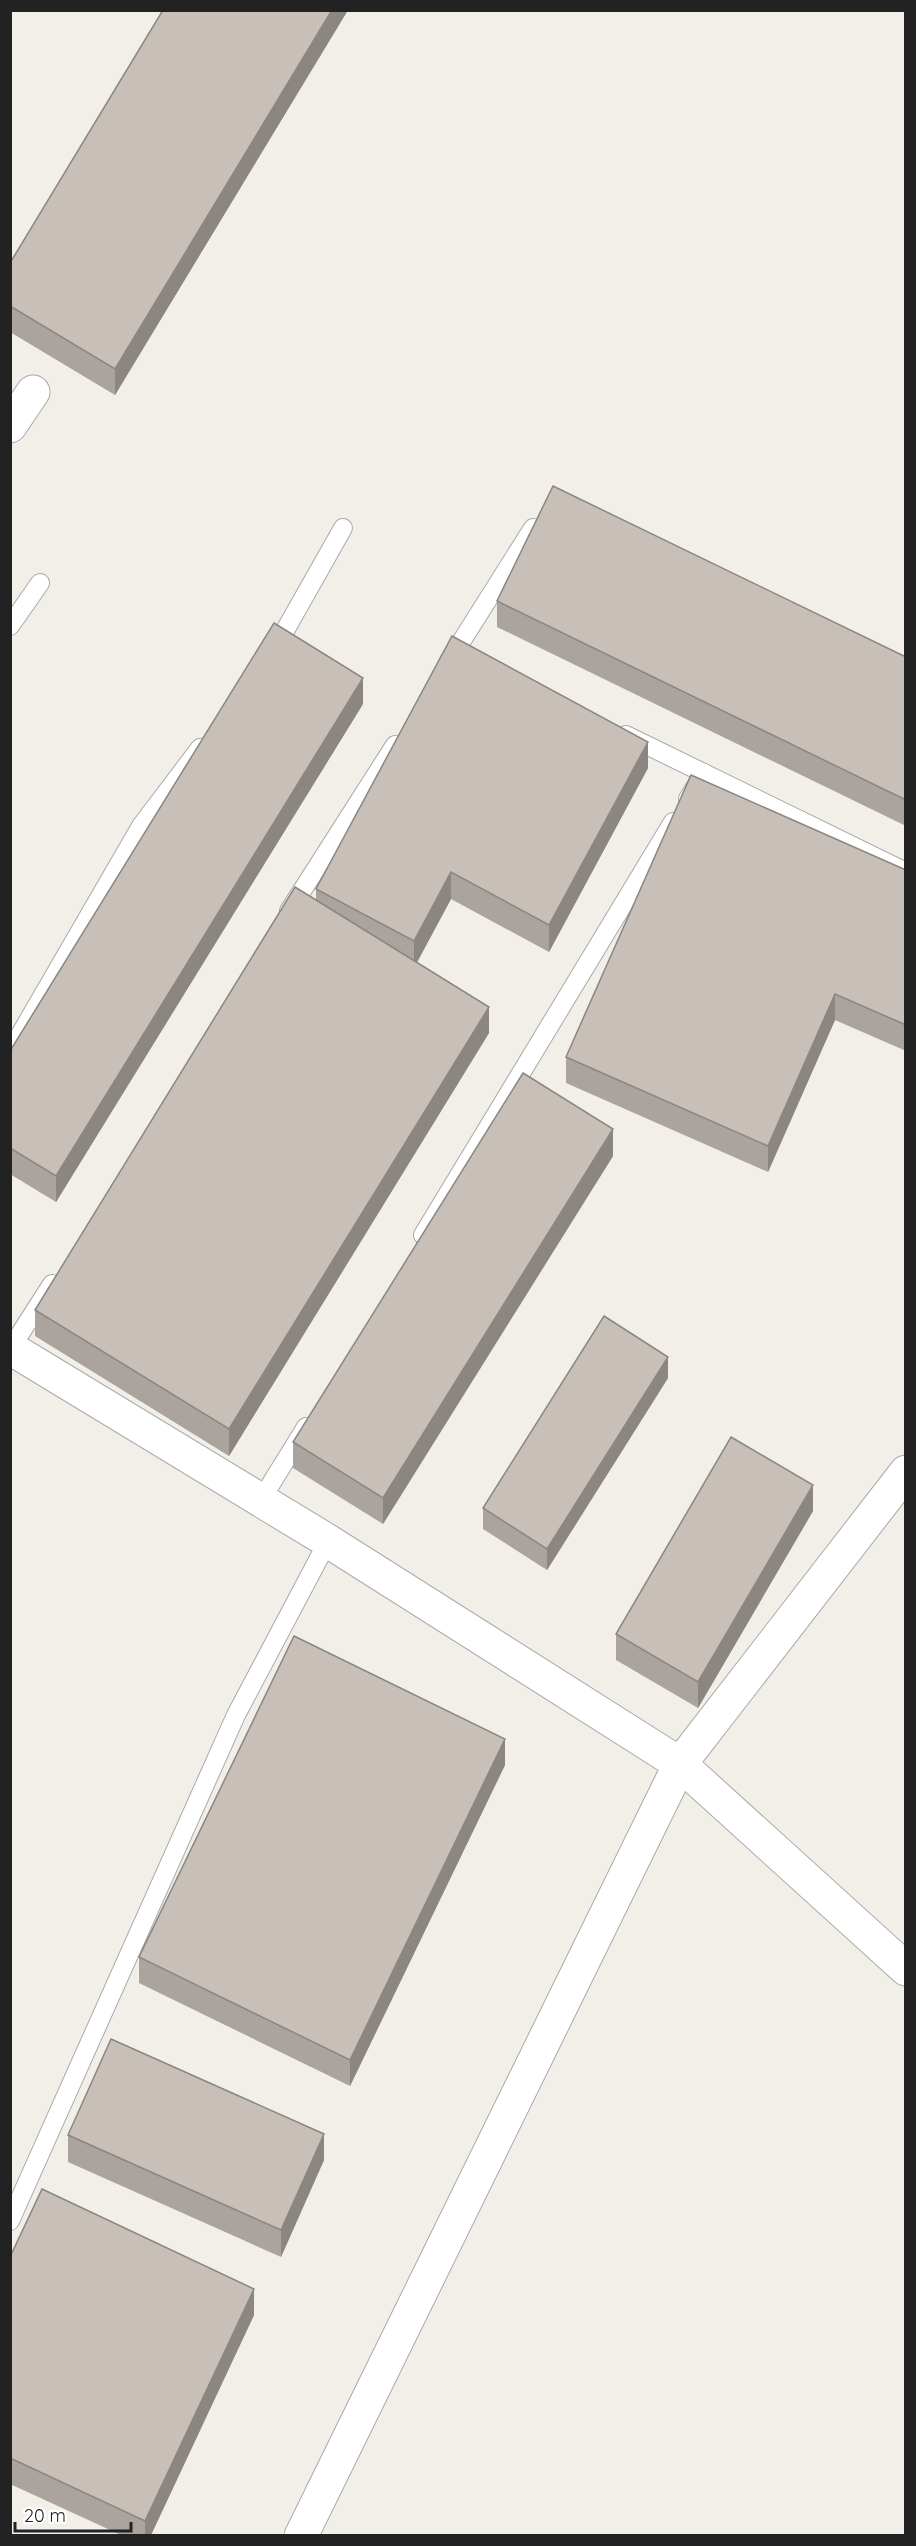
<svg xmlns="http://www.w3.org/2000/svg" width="916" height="2546" font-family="Quicksand,sans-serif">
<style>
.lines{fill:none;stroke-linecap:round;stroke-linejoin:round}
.lane-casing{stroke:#a9a9a9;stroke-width:20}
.street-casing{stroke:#a9a9a9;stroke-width:35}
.lane{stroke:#fff;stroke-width:18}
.street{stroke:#fff;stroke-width:33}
.wall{fill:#aba49e}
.shaded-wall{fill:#8b8681}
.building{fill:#c7bfb8;stroke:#8b8681;stroke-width:1.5}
</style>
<rect width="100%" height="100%" fill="#f2efe9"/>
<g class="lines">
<!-- lane casing -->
<g class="lane-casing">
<g id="lane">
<polyline points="10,626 40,583"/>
<polyline points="274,650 343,528"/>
<polyline points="449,661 533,528"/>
<polyline points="626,735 906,872"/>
<polyline points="688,799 704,773"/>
<polyline points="289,911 395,745"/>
<polyline points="10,1052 141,826 200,748"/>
<polyline points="423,1235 673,822"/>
<polyline points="11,1348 52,1284"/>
<polyline points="261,1500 306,1427"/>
<polyline points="10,2221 236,1715 328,1541"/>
</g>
</g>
<!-- street casing -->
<g class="street-casing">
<g id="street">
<polyline points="10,426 33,392"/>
<polyline points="10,1348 328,1541 680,1764 906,1969"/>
<polyline points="301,2536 680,1764 906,1472"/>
</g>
</g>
<!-- lane -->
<use href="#lane" class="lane"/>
<!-- street -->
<use href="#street" class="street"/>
</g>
<!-- wall -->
<g class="wall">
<polygon points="163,10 348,10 115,395 10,332 10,263"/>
<polygon points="497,601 906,657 906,826 497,627"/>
<polygon points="363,704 56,1202 10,1174 10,1051"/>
<polygon points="648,768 549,952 451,899 417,962 489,1033 229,1456 35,1336 35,1310 316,900 316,889"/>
<polygon points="906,870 906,1051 835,1020 768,1172 566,1083 566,1057"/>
<polygon points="613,1156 383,1524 293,1468 293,1442"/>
<polygon points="668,1378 547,1570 483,1529 483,1508"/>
<polygon points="813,1511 698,1708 616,1660 616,1634"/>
<polygon points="505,1765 350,2086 139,1983 139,1957"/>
<polygon points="68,2135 324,2160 281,2257 68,2162"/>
<polygon points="10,2257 254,2315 151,2535 121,2535 10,2484"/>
</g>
<!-- shaded-wall -->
<g class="shaded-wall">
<polygon points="332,10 348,10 115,395 115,369"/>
<polygon points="363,678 363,704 56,1202 56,1176"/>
<polygon points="648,742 648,768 549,952 549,925"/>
<polygon points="451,872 451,899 414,968 414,941"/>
<polygon points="835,994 835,1020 768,1172 768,1146"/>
<polygon points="489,1007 489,1033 229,1456 229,1429"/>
<polygon points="613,1129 613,1156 383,1524 383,1498"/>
<polygon points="668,1357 668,1378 547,1570 547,1549"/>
<polygon points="813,1485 813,1511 698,1708 698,1682"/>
<polygon points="505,1739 505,1765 350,2086 350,2060"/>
<polygon points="324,2134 324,2160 281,2257 281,2230"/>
<polygon points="254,2289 254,2315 151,2535 145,2535 145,2521"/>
</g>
<!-- building -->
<g class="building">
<polygon points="163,10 332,10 115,369 10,306 10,263"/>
<polygon points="553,486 906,657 906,800 497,601"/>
<polygon points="274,623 363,678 56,1176 10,1148 10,1051"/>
<polygon points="452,636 648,742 549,925 451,872 414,941 316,889"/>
<polygon points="691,775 906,870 906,1025 835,994 768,1146 566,1057"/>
<polygon points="295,887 489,1007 229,1429 35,1310"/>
<polygon points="523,1073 613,1129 383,1498 293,1442"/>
<polygon points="604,1316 668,1357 547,1549 483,1508"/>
<polygon points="731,1437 813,1485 698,1682 616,1634"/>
<polygon points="294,1636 505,1739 350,2060 139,1957"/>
<polygon points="111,2039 324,2134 281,2230 68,2135"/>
<polygon points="42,2189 254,2289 145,2521 10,2458 10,2257"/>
</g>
<!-- border -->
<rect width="916" height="2546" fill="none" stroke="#222222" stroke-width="24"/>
<!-- scale -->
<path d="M15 2522v9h116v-9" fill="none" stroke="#222222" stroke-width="3"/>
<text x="24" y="2522" font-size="18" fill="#222222" stroke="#ffffff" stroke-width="4.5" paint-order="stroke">20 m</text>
</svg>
